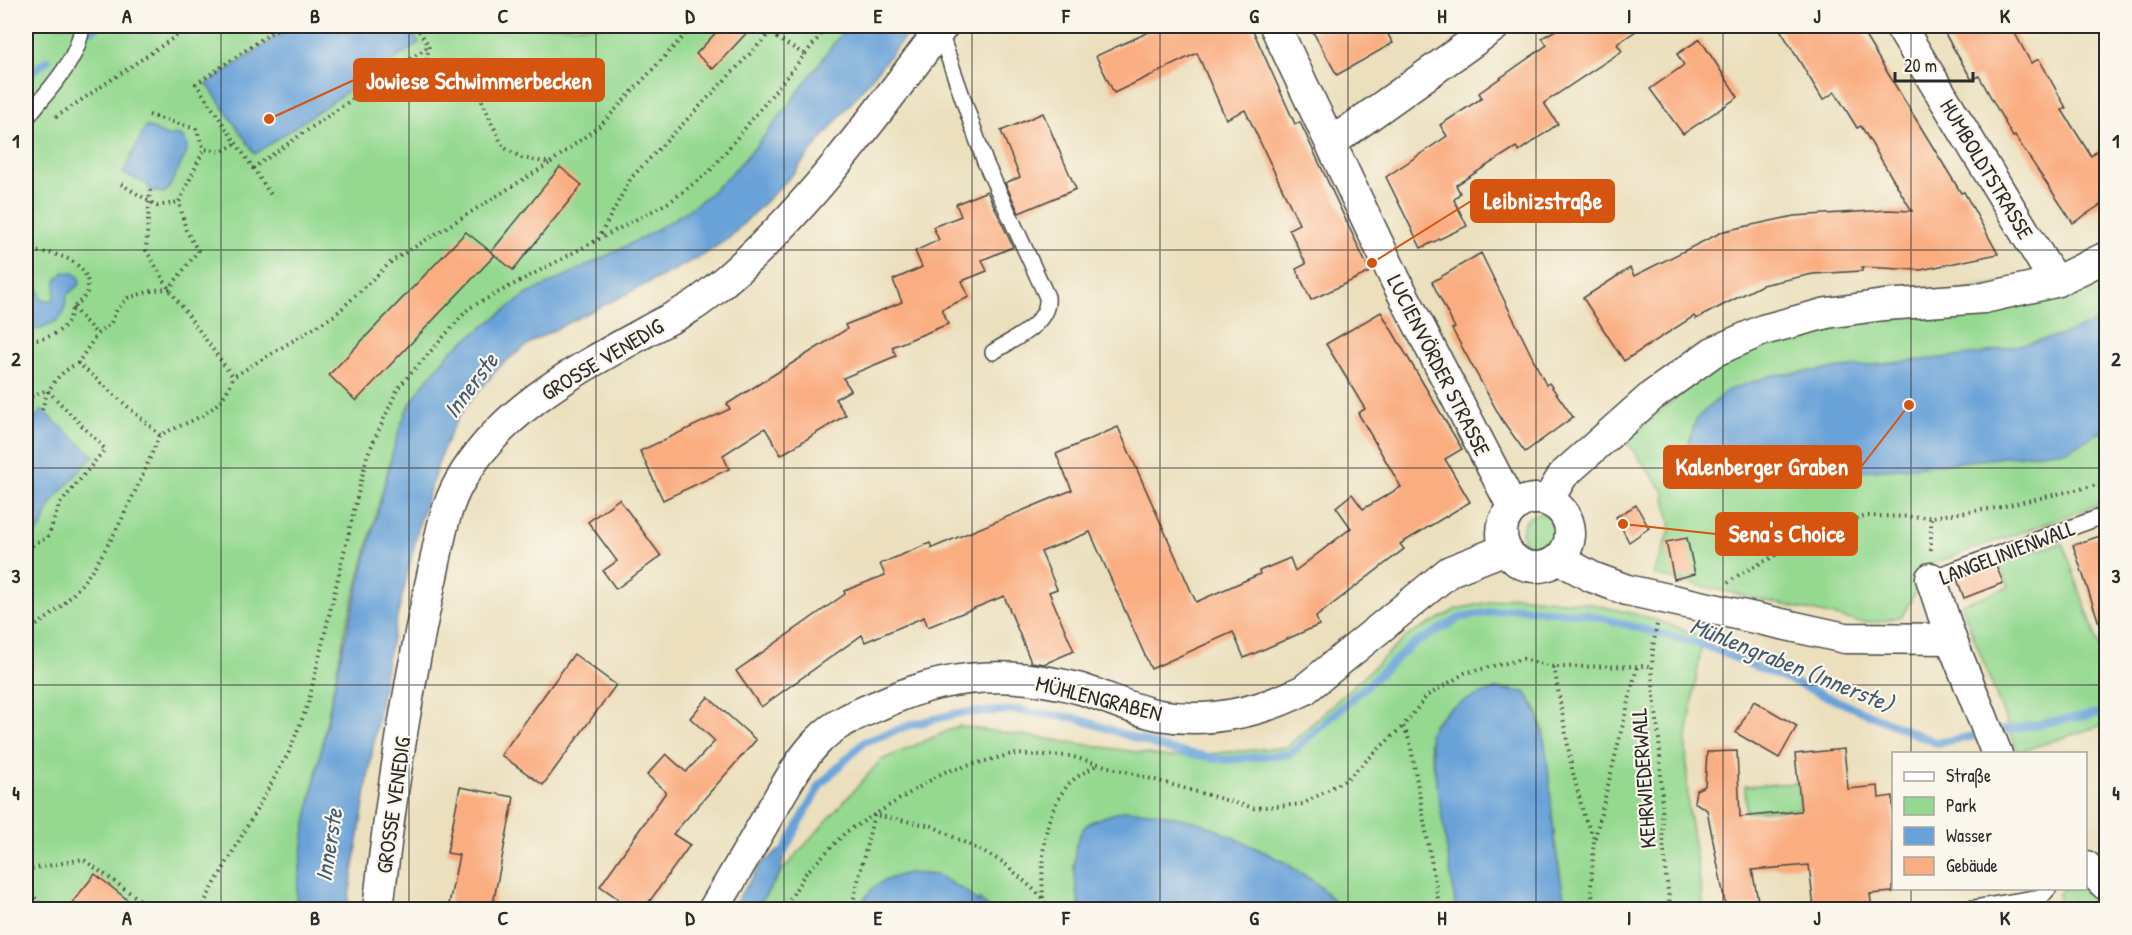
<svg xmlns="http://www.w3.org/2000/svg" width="2132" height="935" font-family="'Patrick Hand',sans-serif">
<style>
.green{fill:#95d991;stroke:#60825e;stroke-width:1.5}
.water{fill:#69a2d8;stroke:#4a6682;stroke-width:1.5}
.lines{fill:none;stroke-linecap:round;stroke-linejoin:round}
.stream{stroke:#69a2d8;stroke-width:8}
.building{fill:#faad81}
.lane-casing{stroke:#484641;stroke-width:18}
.street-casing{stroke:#484641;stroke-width:33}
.path{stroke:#484641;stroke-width:4;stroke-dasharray:1.5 4.5;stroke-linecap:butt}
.lane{stroke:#fff;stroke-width:15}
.street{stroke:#fff;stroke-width:30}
.grid{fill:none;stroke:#2b2b2b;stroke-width:1.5;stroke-opacity:0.55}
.labels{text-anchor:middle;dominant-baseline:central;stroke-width:4.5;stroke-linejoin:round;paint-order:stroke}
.street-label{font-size:22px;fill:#2b2b2b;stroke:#fbf7ec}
.water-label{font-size:24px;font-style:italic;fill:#445b70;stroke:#fbf7ec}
.leader{fill:none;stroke:#d5540f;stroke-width:2}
.callout-dot{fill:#d5540f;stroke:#fbf7ec;stroke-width:2}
.callout{fill:#d5540f;stroke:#d5540f;stroke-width:2}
.callout-label{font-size:24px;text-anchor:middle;font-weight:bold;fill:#fff}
.neatline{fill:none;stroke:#2b2b2b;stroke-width:2}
.grid-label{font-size:20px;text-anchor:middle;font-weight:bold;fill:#2b2b2b}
</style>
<rect width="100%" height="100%" fill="#fbf7ec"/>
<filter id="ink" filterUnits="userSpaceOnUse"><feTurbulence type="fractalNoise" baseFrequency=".0167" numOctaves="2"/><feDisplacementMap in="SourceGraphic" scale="12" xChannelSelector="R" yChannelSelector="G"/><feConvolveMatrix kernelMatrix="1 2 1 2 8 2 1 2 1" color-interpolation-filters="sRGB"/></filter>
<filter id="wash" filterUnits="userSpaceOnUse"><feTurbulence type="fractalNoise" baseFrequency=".008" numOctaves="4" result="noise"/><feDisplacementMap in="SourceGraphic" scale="24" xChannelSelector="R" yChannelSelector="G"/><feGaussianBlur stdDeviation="1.35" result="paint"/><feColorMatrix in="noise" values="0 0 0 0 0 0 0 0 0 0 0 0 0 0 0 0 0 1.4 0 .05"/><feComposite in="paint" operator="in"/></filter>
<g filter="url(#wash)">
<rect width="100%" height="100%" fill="#ebdfbd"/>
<!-- green -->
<g class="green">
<path d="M26,26H847C804,82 754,161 698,203C645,241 583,266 526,295L451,351L407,409L396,440L345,630L305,828L295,909H26Z"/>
<polygon points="2106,260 2106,502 1931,564 1902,616 1878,622 1860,622 1653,575 1671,528 1664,491 1625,440 1711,369 1819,321"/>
<circle cx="1540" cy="532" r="18"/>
<polygon points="2063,543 2106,666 2106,724 2018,752 1961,604 2009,587 1999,561"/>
<polygon points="1515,596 1592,604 1643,616 1703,636 1686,744 1688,806 1704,909 1566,909 1555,843 1543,728 1535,705 1511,689 1495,689 1450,708 1433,724 1429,743 1443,814 1456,909 1342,909 1316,883 1281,860 1202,823 1073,864 1080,909 989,909 979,900 978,904 937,875 923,874 865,897 860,909 756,910 780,873 881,760 959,726 1170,757 1287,747 1407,636 1457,609"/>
<polygon points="1799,783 1800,809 1746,812 1745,786"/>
<polygon points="2086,880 2106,900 2106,909 2065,909 2059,903 2059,894 2063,889 2086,888"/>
</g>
<!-- water -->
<g class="water">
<polygon points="293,26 407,26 419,43 255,154 207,84"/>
<path d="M847,26H914L791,176L729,238L702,256L534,340L501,365L467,404L453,427L442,452L421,517L387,660L347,909H295L305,828L342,651L396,440L407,409L424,383L451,351L526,295C583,266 645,241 698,203C754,161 804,82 847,26Z"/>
<path d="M146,126L169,137L177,134C185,139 188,142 187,152L168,190L163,193L150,190L148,185L123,173Z"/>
<polygon points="64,272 74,273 79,277 80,284 67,295 64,313 57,321 36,330 26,330 26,289 36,286 42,299 48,301 54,299 56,280"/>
<polygon points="2106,318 2106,429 2068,450 1914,467 1746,479 1697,469 1689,443 1696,419 1726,391 1773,375 1980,354 2062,335"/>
<path d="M42,410L94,456C80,471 65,486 53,502C42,517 48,531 26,538V429Z"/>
<path d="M1495,689L1525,692C1551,725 1549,794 1554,836C1557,861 1562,885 1566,909H1456L1429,733C1442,707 1469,698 1495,689Z"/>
<path d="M1125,810L1154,812L1202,823L1281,860L1316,883L1342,909H1080C1076,886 1065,834 1093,821C1103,816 1114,814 1125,810Z"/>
<polygon points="787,845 780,873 756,909 731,909 762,863"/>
<path d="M907,873L937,875L967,892L978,903L979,899L989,909H860C871,883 881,881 907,873Z"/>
</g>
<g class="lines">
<!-- stream -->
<g class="stream">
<polyline points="92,30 99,26"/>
<polyline points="26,76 48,60"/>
<polyline points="1995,732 2106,712"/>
<polyline points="783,853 820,785 864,742 911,725 958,713 1016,710 1076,718 1170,750 1226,760 1290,754 1412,645 1462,617 1516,608 1586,614 1707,646 1937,743 1984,734"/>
</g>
</g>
<g id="blocks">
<!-- building -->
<g class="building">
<polygon points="722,26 753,26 713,69 696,54"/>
<polygon points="1162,26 1251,26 1295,124 1300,122 1370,272 1311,300 1296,269 1306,264 1289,229 1299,224 1245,110 1226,119 1197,53 1114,93 1096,56"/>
<polygon points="1324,26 1383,26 1393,43 1337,75 1313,32"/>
<polygon points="1562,26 1643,26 1617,44 1622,51 1544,103 1558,124 1519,151 1516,147 1456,185 1460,193 1454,200 1467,226 1421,248 1386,177 1447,136 1440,125 1482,98 1479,93 1547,45 1542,38"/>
<polygon points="1778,26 1859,26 1961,193 1964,192 1998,254 1921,270 1862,267 1862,271 1813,274 1762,285 1696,319 1694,316 1624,361 1583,298 1630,268 1634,276 1724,231 1794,216 1888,210 1912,211 1861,126 1857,128 1835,92 1823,100"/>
<polygon points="1955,26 2011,26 2031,63 2039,59 2066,108 2062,110 2091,156 2106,143 2106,201 2073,223 2015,136 2013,137 1979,76 1972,80 1944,32"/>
<polygon points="1700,39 1738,97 1683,134 1650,89 1684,65 1677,54"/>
<polygon points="1043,113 1076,189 1019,213 1005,183 1020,177 1001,131"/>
<polygon points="560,167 582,185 513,270 491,252"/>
<polygon points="987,191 1013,247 982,260 987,271 962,281 969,297 942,309 948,324 892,347 896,356 843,378 851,390 835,399 846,415 781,455 765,428 723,455 729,469 663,500 640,451 730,409 727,404 847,329 845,325 902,302 893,280 922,267 915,251 939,240 933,227 961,216 956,204"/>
<polygon points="466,232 495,255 356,401 329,375"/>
<polygon points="1481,253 1546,385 1549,383 1573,417 1525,452 1502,420 1452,329 1455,328 1432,282"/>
<polygon points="1381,312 1462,449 1445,459 1470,502 1400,544 1404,549 1316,617 1319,625 1244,658 1233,632 1151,669 1090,532 1041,552 1057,589 1049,592 1074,651 1044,664 1031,662 1004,596 928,627 924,617 865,642 862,635 761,707 736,671 845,594 844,591 885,575 880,564 930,543 932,548 1072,490 1056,454 1118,427 1196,602 1260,574 1259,571 1290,558 1295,571 1351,528 1336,507 1352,494 1363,509 1401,487 1358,413 1365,409 1326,344"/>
<polygon points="619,499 661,556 616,589 603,571 617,561 588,522"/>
<polygon points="1636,505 1649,528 1629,542 1616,517"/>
<polygon points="2106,534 2106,634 2103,635 2073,545"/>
<polygon points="1687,538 1695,574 1674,579 1666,542"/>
<polygon points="1996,565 2003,583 1964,598 1957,579"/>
<polygon points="574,654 616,685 543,785 501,755"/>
<polygon points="708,697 756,740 673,834 690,845 644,909 633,909 600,886 666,792 647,775 666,754 686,772 715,741 690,718"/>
<polygon points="1754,701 1797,726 1779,758 1736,733"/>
<polygon points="1844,749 1848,789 1878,786 1879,798 1893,796 1893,892 1870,894 1872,909 1814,909 1809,865 1752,870 1759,905 1726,908 1707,810 1694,802 1696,790 1705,786 1707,752 1737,751 1740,817 1801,811 1795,754"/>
<polygon points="460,787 514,797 492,909 448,909 459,855 447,853"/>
<polygon points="95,874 139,909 67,909"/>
</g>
</g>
</g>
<g filter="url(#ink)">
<use href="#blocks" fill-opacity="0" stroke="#484641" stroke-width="1.5"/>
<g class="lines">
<!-- lane casing -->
<g class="lane-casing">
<g id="lane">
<path d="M939,30L985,162L1047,297C1050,324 1013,339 993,352"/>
<path d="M26,119C47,90 78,63 82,26"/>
<polyline points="1931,578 2106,515"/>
<polyline points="1963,910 2041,897 2049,888"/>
</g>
</g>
<!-- street casing -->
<g class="street-casing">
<g id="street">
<polyline points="1275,26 1395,279 1513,508"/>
<polyline points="1900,26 2055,282"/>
<polyline points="1331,143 1495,26"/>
<circle cx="1536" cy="533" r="34"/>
<polyline points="1548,500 1563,475 1652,396 1713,352 1763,330 1827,313 1884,305 1984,298 2055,282 2106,257"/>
<polyline points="1559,559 1592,577 1627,590 1845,638 1951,639"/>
<polyline points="1931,578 1951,639 1997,754"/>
<polyline points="2086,866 2106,885"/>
<path d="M378,910C390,801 407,691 430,585C438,551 442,513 459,483C501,409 575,371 647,331C668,319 691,310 709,294C802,219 871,120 943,26"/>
<path d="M713,910C733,877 752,844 771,811C785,787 799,760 819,740C837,721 863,712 886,702C948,673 1015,671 1081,689C1107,697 1132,710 1159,715C1208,724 1260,712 1304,690L1450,571L1506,549"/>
</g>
</g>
<!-- path -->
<g class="path">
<polyline points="281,26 196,84 253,168 429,46"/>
<polyline points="416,26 429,46 425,70 440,82 471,92 481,99 503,147 522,158 550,163 602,124 693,26"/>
<polyline points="762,26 777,38 788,26"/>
<polyline points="777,38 804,54"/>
<polyline points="149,115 196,129 204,149"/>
<polyline points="56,117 191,26"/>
<polyline points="253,168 273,198"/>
<polyline points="121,184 157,206 179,202"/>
<polyline points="150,190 146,250 169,289 233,377"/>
<polyline points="598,239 631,178 770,33"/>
<path d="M26,253C46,248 89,259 88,287C88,296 81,300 75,306C71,311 71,318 67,323C57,336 41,341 26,340"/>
<polyline points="73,308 97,334"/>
<polyline points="26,398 47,390 105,449 59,505 48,537 26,549"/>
<path d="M42,410C47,388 57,374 78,363"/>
<polyline points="160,435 78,363 97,334 111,323 117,309 128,298 154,290 169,289 198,251 186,230 179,202 204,149 221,152 235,144"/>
<polyline points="1931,550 1931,517"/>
<polyline points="1728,583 1740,574 1816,534 1865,516 1931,517 1996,508 2106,483"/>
<path d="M1657,625C1647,670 1655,695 1659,739C1663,796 1661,853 1671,910"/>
<path d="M26,631C95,597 130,502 160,435C193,419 221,414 233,377L335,315L392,261L550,163"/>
<polyline points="1554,667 1572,769 1584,816 1594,838 1591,886 1594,910"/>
<polyline points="1595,838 1637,667"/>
<polyline points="26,870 83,859 154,910"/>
<polyline points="26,882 36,899 47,910"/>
<path d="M1043,898C1041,860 1042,816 1068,785C1075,776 1090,770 1099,764"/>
<polyline points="200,910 289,752 308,704 367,456 398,388 469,308 671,201 710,171 828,26"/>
<polyline points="784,910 804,875 846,832 944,772 1012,754 1070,756 1254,808 1303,804 1347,779 1403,726"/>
<polyline points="851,910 874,815 932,826 1003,862 1043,898 1048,910"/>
<polyline points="1440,910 1410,742 1403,726 1427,696 1465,673 1523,659 1554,667 1650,666"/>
</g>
<!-- lane -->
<use href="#lane" class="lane"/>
<!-- street -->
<use href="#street" class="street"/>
</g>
</g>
<!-- grid -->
<path class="grid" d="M221,26V910M409,26V910M596,26V910M784,26V910M972,26V910M1160,26V910M1348,26V910M1536,26V910M1723,26V910M1911,26V754M26,250H2106M26,468H2106M26,685H2106M1911,888V910"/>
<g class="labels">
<!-- street labels -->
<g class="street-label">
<text transform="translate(1987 169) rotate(59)">HUMBOLDTSTRASSE</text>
<text transform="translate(602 359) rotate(-31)">GROSSE VENEDIG</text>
<text transform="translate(1439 365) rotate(63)">LUCIENVÖRDER STRASSE</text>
<text transform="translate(2007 552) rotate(-21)">LANGELINIENWALL</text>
<text transform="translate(1099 698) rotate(14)">MÜHLENGRABEN</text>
<text transform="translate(1643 778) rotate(-94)">KEHRWIEDERWALL</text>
<text transform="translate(393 805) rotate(-82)">GROSSE VENEDIG</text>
</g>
<!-- water labels -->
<g class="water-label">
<text transform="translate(470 385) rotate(-53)">Innerste</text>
<text transform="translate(1792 664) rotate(22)">Mühlengraben (Innerste)</text>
<text transform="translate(328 845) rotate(-81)">Innerste</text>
</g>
</g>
<!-- callouts -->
<path class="leader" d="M269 119L354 80M1372 263L1471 201M1909 405L1861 467M1623 524L1716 534"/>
<g class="callout-dot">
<circle cx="269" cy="119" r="6"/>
<circle cx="1372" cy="263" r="6"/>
<circle cx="1909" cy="405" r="6"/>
<circle cx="1623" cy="524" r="6"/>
</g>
<g class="callout">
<rect x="354" y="59" width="250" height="42" rx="6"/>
<rect x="1471" y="180" width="143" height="42" rx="6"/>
<rect x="1664" y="446" width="197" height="42" rx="6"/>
<rect x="1716" y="513" width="141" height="42" rx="6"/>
</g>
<g class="callout-label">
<text x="479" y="89">Jowiese Schwimmerbecken</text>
<text x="1543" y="209">Leibnizstraße</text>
<text x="1762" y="475">Kalenberger Graben</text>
<text x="1787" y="542">Sena's Choice</text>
</g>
<!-- margin -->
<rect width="2132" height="935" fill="none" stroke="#fbf7ec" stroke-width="66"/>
<!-- legend -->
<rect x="1892" y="752" width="195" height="138" fill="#fbf7ec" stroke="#a8a59f" stroke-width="1.5"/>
<rect x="1904" y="772" width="30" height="9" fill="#ffffff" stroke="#a8a59f" stroke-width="1.5"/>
<text x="1946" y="782" font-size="18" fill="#2b2b2b">Straße</text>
<rect x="1904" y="797" width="30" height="18" fill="#95d991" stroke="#a8a59f" stroke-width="1.5"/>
<text x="1946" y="812" font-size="18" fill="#2b2b2b">Park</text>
<rect x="1904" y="827" width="30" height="18" fill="#69a2d8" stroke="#a8a59f" stroke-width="1.5"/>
<text x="1946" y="842" font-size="18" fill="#2b2b2b">Wasser</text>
<rect x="1904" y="857" width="30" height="18" fill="#faad81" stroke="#a8a59f" stroke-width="1.5"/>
<text x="1946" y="872" font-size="18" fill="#2b2b2b">Gebäude</text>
<!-- scale -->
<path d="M1895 72v9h78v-9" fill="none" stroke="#2b2b2b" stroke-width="3"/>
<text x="1904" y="72" font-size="18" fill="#2b2b2b" stroke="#fbf7ec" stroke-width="4.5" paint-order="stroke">20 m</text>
<rect x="33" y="33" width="2066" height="869" class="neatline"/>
<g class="grid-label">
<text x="127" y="23">A</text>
<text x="315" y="23">B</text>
<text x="503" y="23">C</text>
<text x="690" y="23">D</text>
<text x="878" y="23">E</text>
<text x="1066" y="23">F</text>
<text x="1254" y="23">G</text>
<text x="1442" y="23">H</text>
<text x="1629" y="23">I</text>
<text x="1817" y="23">J</text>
<text x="2005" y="23">K</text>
<text x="16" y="148">1</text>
<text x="2116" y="148">1</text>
<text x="16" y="366">2</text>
<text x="2116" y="366">2</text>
<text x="16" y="583">3</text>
<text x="2116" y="583">3</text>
<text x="16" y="800">4</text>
<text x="2116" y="800">4</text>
<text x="127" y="925">A</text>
<text x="315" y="925">B</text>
<text x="503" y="925">C</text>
<text x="690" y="925">D</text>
<text x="878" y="925">E</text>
<text x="1066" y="925">F</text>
<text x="1254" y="925">G</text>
<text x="1442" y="925">H</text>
<text x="1629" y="925">I</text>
<text x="1817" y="925">J</text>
<text x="2005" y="925">K</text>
</g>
</svg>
